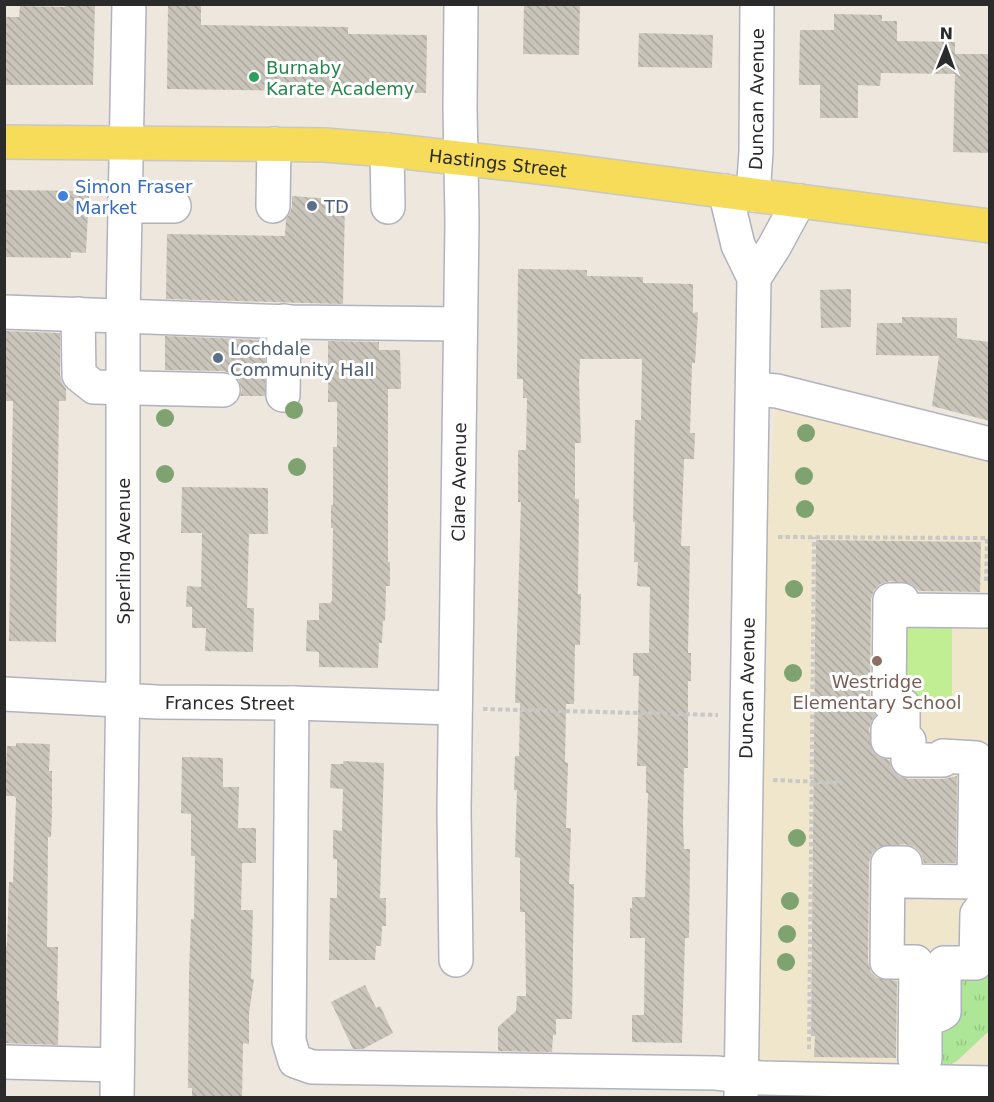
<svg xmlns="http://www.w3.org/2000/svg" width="994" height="1102" font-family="'DejaVu Sans',sans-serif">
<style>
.education{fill:#f0e6cc}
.park{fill:url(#park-tufts)}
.pitch{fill:#c1ee93}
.building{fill:url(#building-back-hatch)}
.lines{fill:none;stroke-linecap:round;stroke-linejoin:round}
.minor-casing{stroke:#b1b2bf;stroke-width:36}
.major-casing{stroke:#c8c8c8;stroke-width:36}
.path{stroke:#c8c8c8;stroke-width:4;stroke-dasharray:4.5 3;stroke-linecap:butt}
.minor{stroke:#fff;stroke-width:33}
.major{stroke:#f6dc59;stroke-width:33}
.tree{fill:#7ea370}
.leisure-dot{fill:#2e9e5b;stroke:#fff;stroke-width:2}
.shop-dot{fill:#3f7fe0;stroke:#fff;stroke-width:2}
.service-dot{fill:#5c6f8a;stroke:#fff;stroke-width:2}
.education-dot{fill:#8d6e63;stroke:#fff;stroke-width:2}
.labels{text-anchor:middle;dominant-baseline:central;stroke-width:6;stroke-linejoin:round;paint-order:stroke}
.leisure-label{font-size:18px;fill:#27864d;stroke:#fff;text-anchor:start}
.street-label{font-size:18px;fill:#2b2b2b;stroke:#fff}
.shop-label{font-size:18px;fill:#366cbe;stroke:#fff;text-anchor:start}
.service-label{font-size:18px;fill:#4e5e75;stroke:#fff;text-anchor:start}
.education-label{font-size:18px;fill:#785e54;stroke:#fff}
</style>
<defs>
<pattern id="park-tufts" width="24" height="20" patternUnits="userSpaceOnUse" patternTransform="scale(1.5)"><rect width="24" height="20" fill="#ade697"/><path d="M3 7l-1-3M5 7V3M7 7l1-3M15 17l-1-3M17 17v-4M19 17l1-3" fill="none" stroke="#95c582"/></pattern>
<pattern id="building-back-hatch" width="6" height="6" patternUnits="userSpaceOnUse" patternTransform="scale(1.5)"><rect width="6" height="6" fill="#c9c5bb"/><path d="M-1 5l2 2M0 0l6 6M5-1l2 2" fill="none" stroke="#ada9a1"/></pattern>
</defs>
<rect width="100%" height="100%" fill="#ede7dd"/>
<!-- education -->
<polygon class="education" points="777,391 989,444 990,1083 760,1078 767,512"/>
<!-- park -->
<polygon class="park" points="989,902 989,1031 958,1060 944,1069 925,1072 944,963 976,963"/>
<!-- pitch -->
<rect class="pitch" x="903" y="621" width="49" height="84"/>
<!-- building -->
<g class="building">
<polygon points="65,4 95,4 93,85 4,85 4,17 19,17 20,6 65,7"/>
<polygon points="168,4 201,4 201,25 348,27 348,34 427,35 426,93 167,89"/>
<polygon points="524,4 580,4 579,55 523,54"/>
<polygon points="834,14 882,15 882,21 897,21 897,41 955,42 955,54 990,54 990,153 953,152 955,74 881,73 880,86 858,85 858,118 820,118 820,85 799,85 800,30 834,30"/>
<polygon points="639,33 713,35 712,68 638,67"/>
<polygon points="4,190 89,191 86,253 71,252 71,258 4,257"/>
<polygon points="292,196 345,200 343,304 166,299 167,234 285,236 286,219 289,215 292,207"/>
<polygon points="518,269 587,270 587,276 643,277 643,283 693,284 693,313 698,312 695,363 692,363 690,433 695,433 694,459 684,459 681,546 690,546 688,653 691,653 691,681 688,681 688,768 684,768 683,823 684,849 690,849 689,938 685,938 682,1043 632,1042 632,1015 644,1015 645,938 630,938 630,908 632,908 632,897 645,897 648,793 646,793 646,766 637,766 639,676 633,676 633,653 649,653 650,587 637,586 638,562 634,562 635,522 633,522 635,420 641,420 642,359 580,359 579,382 581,443 575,443 575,499 579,499 578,594 581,594 580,645 575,645 574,704 566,704 565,762 568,763 566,828 571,828 569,884 574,884 572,1019 556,1019 556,1035 553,1035 552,1052 498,1051 498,1027 516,1011 517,996 526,996 525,912 520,912 520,858 515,857 517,790 514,790 515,756 519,756 520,703 515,703 521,502 518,502 518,450 526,450 527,398 523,398 523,379 517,379"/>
<polygon points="851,289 851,327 821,328 820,290"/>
<polygon points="902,317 957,318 957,338 990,342 990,421 932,406 939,356 876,355 877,323 902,323"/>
<polygon points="4,331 60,333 60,375 62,383 66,389 66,401 59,401 56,642 9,641 13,401 4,401"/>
<polygon points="165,336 265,340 265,396 240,396 242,390 239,381 232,374 224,371 165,370"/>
<polygon points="328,341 379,342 379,350 400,350 401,389 388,389 388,562 390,562 390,586 386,586 385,621 383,621 382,643 379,643 378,668 319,667 319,652 306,651 307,620 319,620 319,603 331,603 332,599 333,528 331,528 331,505 333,505 333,447 337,447 337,402 328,402"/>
<polygon points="182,487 268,488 268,534 249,534 247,608 254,608 253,652 205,651 206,628 192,628 192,607 186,607 187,586 201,587 202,533 181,533"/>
<polygon points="816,540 981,542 980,592 919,591 911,584 890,581 880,584 874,590 871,599 870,703 872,711 876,716 872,720 869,729 872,750 879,757 889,760 892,769 899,776 908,779 943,779 957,776 956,863 924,863 921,853 915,847 905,844 879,847 872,853 869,862 868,962 871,972 877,978 897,981 896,1058 814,1057 815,1036 811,1036"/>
<polygon points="16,743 50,744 49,771 52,771 52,812 51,837 48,837 47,947 58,947 57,1001 59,1001 58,1045 4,1043 4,946 7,946 9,882 13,882 16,798 14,796 4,796 4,769 6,769 7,746 16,746"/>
<polygon points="182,757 223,758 223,787 239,787 238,828 256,828 256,863 242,863 241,910 253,910 251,979 254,979 249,1013 249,1044 243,1043 242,1098 192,1098 192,1088 188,1088 189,975 191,919 194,919 195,856 191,856 191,814 181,813"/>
<polygon points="343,761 384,763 380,898 386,898 386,926 382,926 381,946 376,946 375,960 329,960 330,898 337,898 337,859 333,859 333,830 342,831 343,789 330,788 331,764 343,764"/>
<polygon points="365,985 376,1008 380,1006 393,1033 363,1049 353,1049 331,1002"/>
</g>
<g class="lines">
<!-- minor casing -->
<g class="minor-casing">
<g id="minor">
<polyline points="387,150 388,207"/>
<polyline points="725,191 738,245 754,278 741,1096"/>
<path id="s1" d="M753,195L756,152L757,4"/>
<polyline points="125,206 174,206"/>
<polyline points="273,206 274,144"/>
<polyline points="754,278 774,247 799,201"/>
<polyline points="4,312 292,322 460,324"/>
<polyline points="78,314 79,375 94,387 223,390"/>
<polyline points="753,389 777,391 990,444"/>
<polyline points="283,395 284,321"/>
<path d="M990,611L902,610V600H890L889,703L903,705V729H888V741H909L908,760H943V756L976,758L974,882L905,881V863H888L887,962H916L915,1059H925V1021C932,1016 938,1017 944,1012V963H976L977,914L986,902H990"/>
<path id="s2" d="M4,694L157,702L292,703L455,708"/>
<polyline points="292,703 289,1041 295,1061 312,1067 716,1073 760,1078 990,1083"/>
<path id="s3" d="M456,960L454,810L462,221L460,107L461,4"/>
<polyline points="4,1062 117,1065"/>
<polyline points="117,1098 123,673 123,316 129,4"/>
</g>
</g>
<!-- major casing -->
<g class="major-casing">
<g id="major">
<path id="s4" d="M4,142L324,145L387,150L555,169L990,226"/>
</g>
</g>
<!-- path -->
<g class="path">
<polyline points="778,537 987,538 986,583"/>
<polyline points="483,709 718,715"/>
<polyline points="773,780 843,783"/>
<polyline points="809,1049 814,537"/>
</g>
<!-- minor -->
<use href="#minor" class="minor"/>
<!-- major -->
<use href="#major" class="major"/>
</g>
<!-- trees -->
<g class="tree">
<circle cx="294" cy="410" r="9"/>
<circle cx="165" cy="418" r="9"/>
<circle cx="806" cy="433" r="9"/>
<circle cx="297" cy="467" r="9"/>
<circle cx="165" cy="474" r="9"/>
<circle cx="804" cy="476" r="9"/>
<circle cx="805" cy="509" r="9"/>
<circle cx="794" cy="589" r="9"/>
<circle cx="793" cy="673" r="9"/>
<circle cx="797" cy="838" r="9"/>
<circle cx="790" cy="901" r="9"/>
<circle cx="787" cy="934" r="9"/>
<circle cx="786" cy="962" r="9"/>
</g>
<!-- markers -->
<circle class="leisure-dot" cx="254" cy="77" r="6"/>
<circle class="shop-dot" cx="63" cy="196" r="6"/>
<g class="service-dot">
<circle cx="312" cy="206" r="6"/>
<circle cx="218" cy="358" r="6"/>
</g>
<circle class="education-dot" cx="877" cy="661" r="6"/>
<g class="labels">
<!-- leisure labels -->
<g class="leisure-label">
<text x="266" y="67">Burnaby<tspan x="266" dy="21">Karate Academy</tspan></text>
</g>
<!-- street labels -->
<g class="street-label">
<text stroke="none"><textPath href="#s1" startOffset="96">Duncan Avenue</textPath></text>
<text stroke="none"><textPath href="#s4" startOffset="495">Hastings Street</textPath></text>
<text stroke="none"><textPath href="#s3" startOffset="478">Clare Avenue</textPath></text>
<text transform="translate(123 551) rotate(-90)">Sperling Avenue</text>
<text transform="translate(747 688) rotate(-89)">Duncan Avenue</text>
<text stroke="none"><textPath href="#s2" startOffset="226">Frances Street</textPath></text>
</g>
<!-- shop labels -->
<g class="shop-label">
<text x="75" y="186">Simon Fraser<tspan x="75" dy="21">Market</tspan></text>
</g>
<!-- service labels -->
<g class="service-label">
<text x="324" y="206">TD</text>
<text x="230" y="348">Lochdale<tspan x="230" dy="21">Community Hall</tspan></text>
</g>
<!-- education labels -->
<g class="education-label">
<text x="877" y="681">Westridge<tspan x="877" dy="21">Elementary School</tspan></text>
</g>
</g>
<!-- border -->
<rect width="994" height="1102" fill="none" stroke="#2b2b2b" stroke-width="12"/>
<!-- north arrow -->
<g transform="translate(946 48) rotate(1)" stroke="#ffffff" stroke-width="4.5" paint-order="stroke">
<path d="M0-4.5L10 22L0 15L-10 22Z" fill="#2b2b2b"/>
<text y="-9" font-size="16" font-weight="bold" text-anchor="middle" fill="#2b2b2b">N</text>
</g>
</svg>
